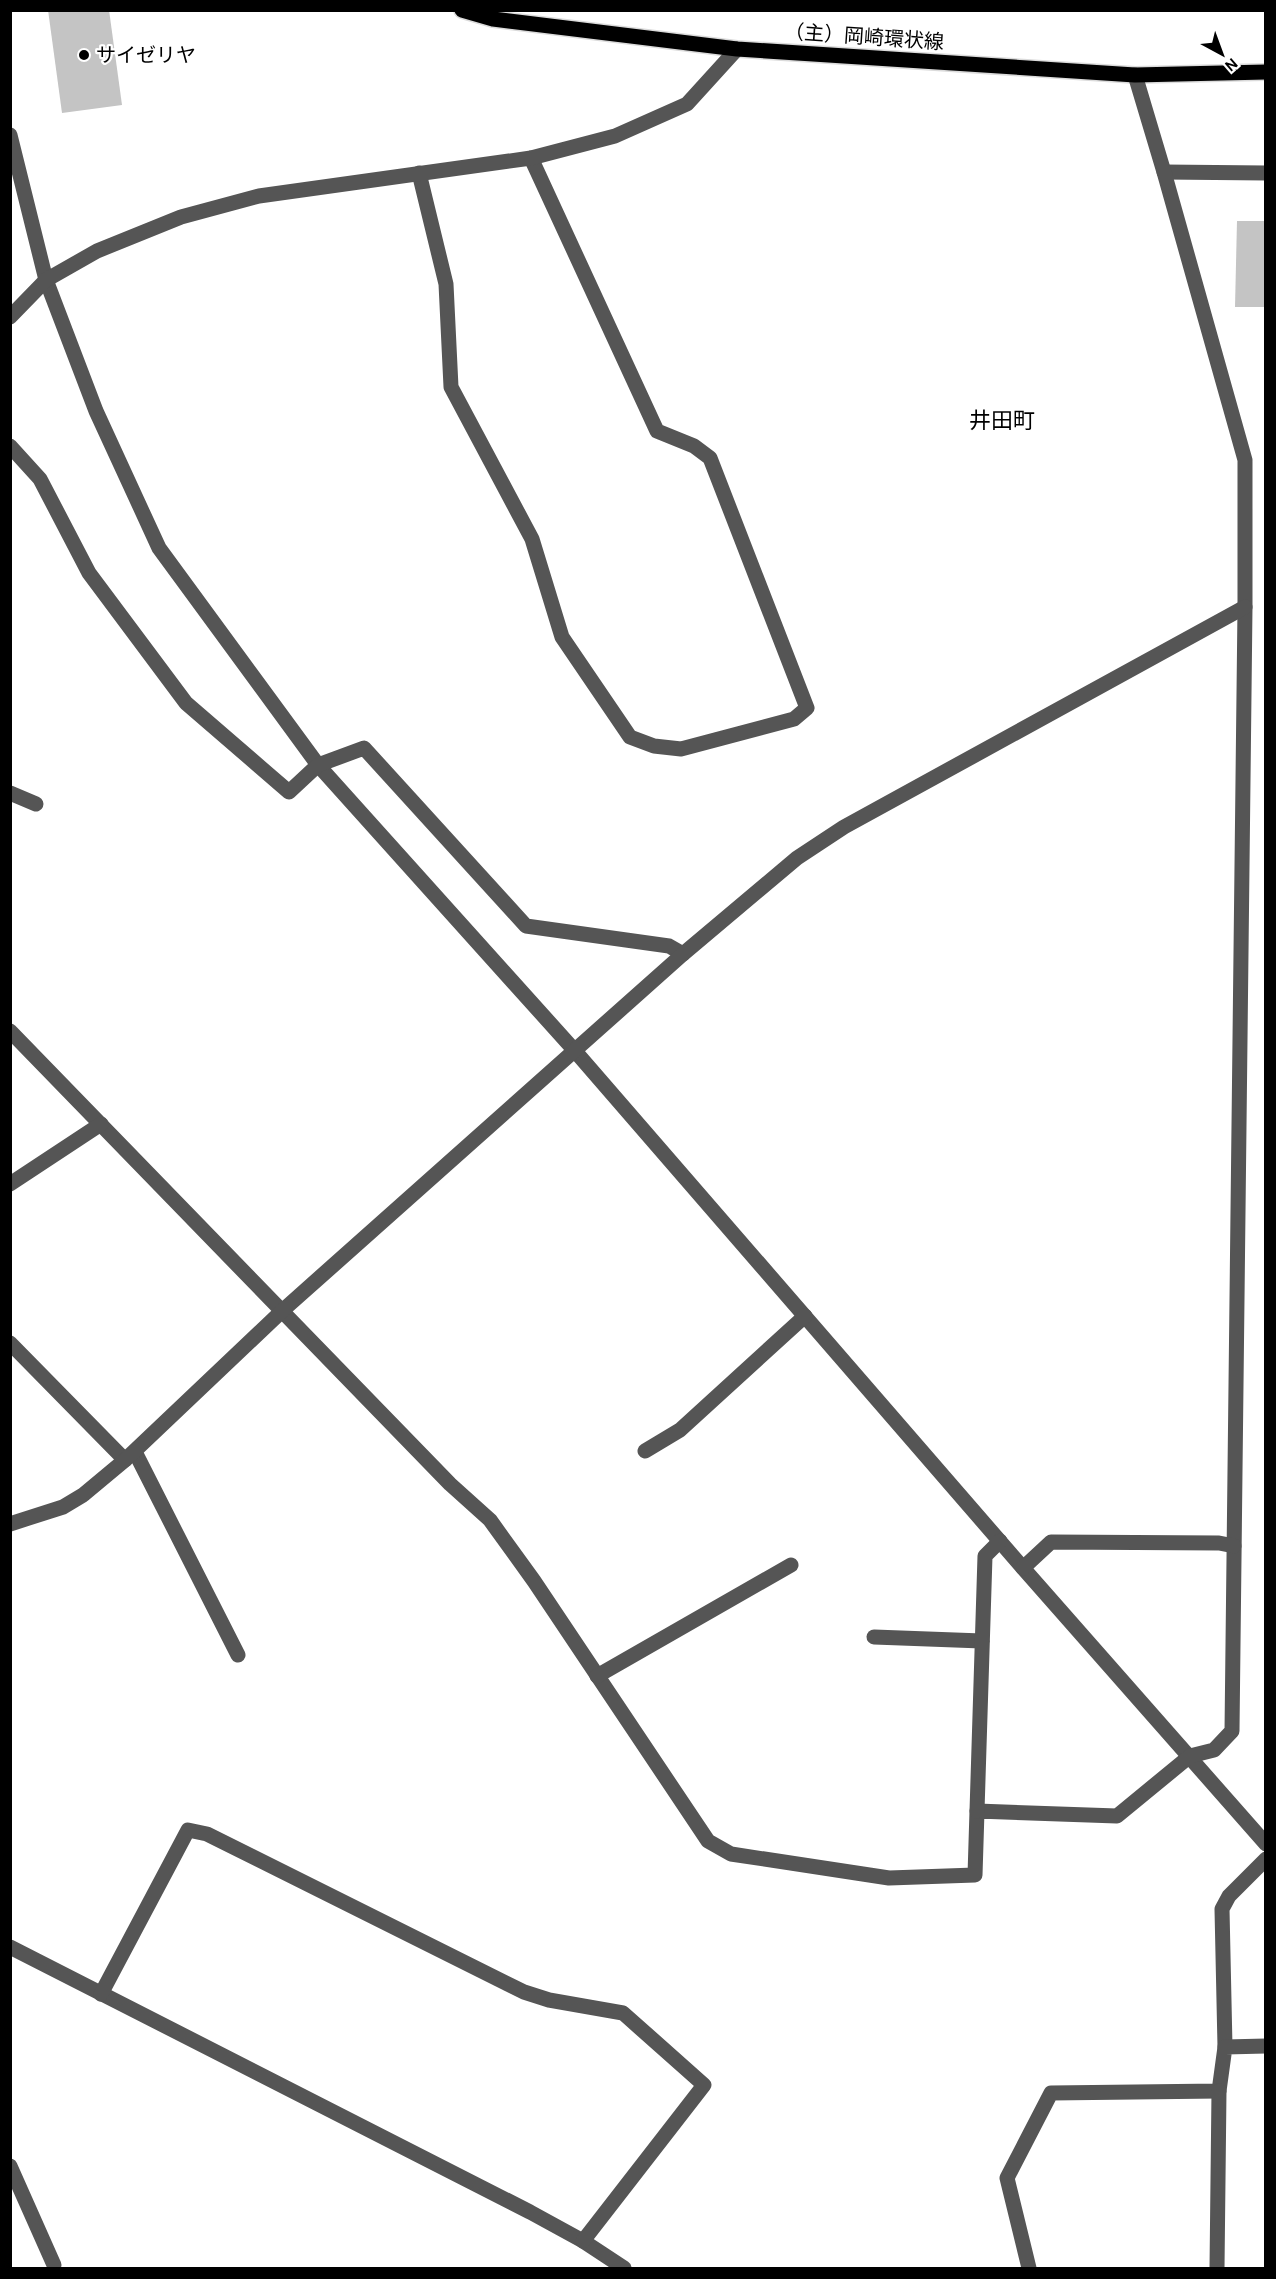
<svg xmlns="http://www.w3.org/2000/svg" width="1276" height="2279" font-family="Karla,'Noto Sans JP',sans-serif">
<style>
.building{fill:#c4c4c4}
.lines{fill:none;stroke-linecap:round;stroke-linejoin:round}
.major-casing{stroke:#dbdbdb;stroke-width:18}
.minor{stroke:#555;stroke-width:15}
.major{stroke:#000;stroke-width:15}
.poi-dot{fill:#000;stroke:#fff;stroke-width:2}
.labels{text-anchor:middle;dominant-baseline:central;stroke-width:4.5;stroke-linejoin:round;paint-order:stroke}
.street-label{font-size:20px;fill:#000;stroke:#fff}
.poi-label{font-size:20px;fill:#000;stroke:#fff;text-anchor:start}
.quarter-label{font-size:22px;fill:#000;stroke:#fff}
</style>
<rect width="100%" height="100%" fill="#fff"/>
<!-- building -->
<g class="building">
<polygon points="48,10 109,10 122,105 62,113"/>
<polygon points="1237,221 1266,221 1266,307 1235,307"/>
</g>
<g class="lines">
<!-- major casing -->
<g class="major-casing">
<polyline id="major" points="462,10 493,19 737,49 1135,75 1266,72"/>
</g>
<!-- minor -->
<g class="minor">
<polyline points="10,135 46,280 96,411 159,548 318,765 575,1051 1023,1568 1266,1844"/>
<polyline points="1164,172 1266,173"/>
<polyline points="419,173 446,284 451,387 532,539 562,637 630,737 654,746 681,749 794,719 807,708 710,458 694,446 657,431 531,158"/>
<polyline points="10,317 46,280 97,251 181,217 259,196 531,158 615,136 687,104 737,49"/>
<polyline points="10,446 40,479 89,573 186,703 289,792 318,765 364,748 526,926 669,946 683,954"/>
<polyline points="10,793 36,804"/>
<polyline points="10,1031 450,1484 490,1520 534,1581 708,1841 731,1854 889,1878 975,1875 977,1811 1117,1816 1190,1756 1214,1750 1232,1731 1245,607 1245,460 1164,172 1135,75"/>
<polyline points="10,1184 101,1124"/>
<polyline points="10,1343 125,1460"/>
<polyline points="645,1451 680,1430 805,1316"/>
<polyline points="135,1452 238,1655"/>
<polyline points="10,1524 63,1507 83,1495 125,1460 282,1311 683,954 797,858 844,827 1245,607"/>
<polyline points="1023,1568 1051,1542 1219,1543 1234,1546"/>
<polyline points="874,1637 982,1641"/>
<polyline points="597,1676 791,1565"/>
<polyline points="977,1811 985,1556 1000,1541"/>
<polyline points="10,1947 530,2212 583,2241 624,2268"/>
<polyline points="101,1994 188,1830 207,1834 524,1992 549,2000 623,2013 704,2085 583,2241"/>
<polyline points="1225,2047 1222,1909 1229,1896 1266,1859"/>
<polyline points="10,2166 54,2265"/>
<polyline points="1029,2268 1007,2178 1051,2093 1219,2091 1225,2047 1266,2046"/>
<polyline points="1217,2268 1219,2091"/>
</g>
<!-- major -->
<use href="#major" class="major"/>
</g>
<!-- markers -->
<circle class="poi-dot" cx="84" cy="55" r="6"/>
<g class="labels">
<!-- street labels -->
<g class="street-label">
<text transform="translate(864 37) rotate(4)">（主）岡崎環状線</text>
</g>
<!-- poi labels -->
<g class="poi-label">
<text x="96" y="55">サイゼリヤ</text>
</g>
<!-- quarter labels -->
<g class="quarter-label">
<text x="1002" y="421">井田町</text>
</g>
</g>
<!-- border -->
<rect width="1276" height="2279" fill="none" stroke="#000000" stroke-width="24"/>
<!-- north arrow -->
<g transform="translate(1222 54) rotate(139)" stroke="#ffffff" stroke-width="4.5" paint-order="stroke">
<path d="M0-4.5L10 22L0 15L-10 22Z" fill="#000000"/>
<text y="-9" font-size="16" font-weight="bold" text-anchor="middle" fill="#000000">N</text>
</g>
</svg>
